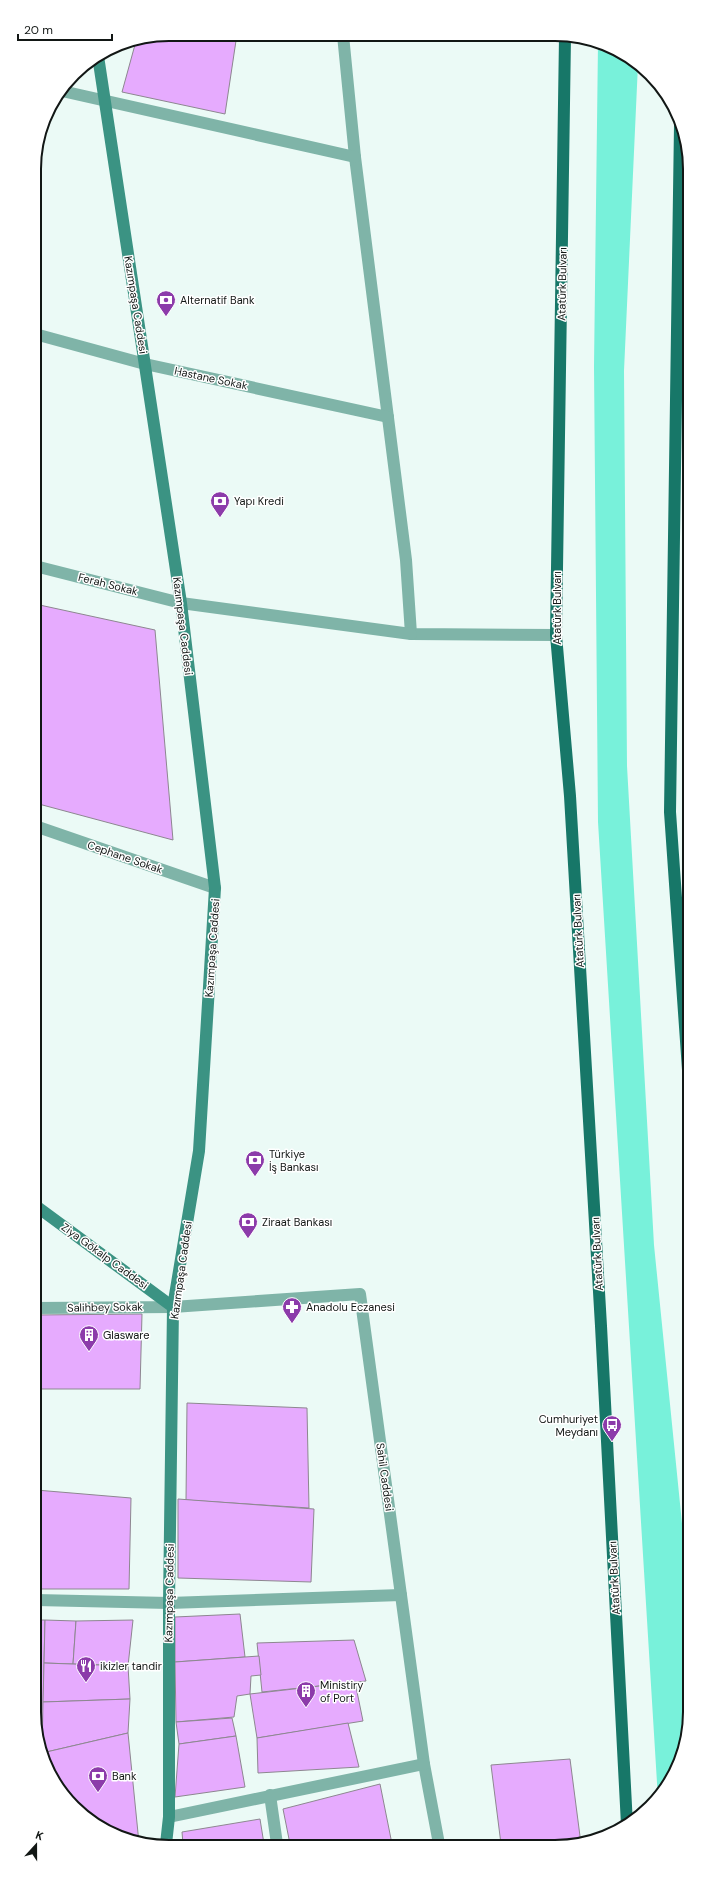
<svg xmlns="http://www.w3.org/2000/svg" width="724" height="1881" font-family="'DM Sans',sans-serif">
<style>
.green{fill:#78f1da}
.building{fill:#e6abfe;stroke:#8d8790}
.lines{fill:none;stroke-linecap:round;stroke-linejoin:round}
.minor{stroke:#7fb4a8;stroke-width:12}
.secondary{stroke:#3b9383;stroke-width:12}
.primary{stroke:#177768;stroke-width:12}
.labels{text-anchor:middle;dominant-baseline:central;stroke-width:3;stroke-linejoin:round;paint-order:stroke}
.street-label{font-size:11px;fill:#121715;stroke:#fff}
.poi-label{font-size:11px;fill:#121715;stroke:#fff;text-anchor:start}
.rim{fill:none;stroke:#121715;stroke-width:2}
</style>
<rect width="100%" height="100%" fill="#ebfaf6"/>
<!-- green -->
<polygon class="green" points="598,43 622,52 638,64 624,371 627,766 654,1245 690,1603 690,1720 680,1763 658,1799 598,822 594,367"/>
<!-- building -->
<g class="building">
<polygon points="169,34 237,34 225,114 122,92 136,41"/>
<polygon points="35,604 155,630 173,840 35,803"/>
<polygon points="142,1314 140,1389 36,1389 36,1315"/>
<polygon points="187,1403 307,1408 309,1508 186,1500"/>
<polygon points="36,1490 131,1498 129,1589 36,1589"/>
<polygon points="178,1499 314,1509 311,1582 178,1578"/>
<polygon points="240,1614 245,1657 175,1662 175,1617"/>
<polygon points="36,1620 45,1620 42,1753 37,1738"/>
<polygon points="45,1620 76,1621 73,1664 44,1663"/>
<polygon points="133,1620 128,1666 73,1664 76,1621"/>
<polygon points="354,1640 366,1681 262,1692 257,1643"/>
<polygon points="259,1656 261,1675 251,1676 250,1694 237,1696 234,1717 176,1722 175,1662"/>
<polygon points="44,1663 128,1666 130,1699 43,1702"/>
<polygon points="355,1682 363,1721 257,1738 250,1694"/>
<polygon points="130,1699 128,1733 42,1753 43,1702"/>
<polygon points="232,1718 236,1736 179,1744 176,1722"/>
<polygon points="348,1723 359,1767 258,1773 257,1738"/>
<polygon points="128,1733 139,1843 109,1833 74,1808 52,1779 42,1753"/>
<polygon points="236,1736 245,1787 175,1797 179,1744"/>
<polygon points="570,1759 581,1844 501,1844 491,1765"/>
<polygon points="380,1784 392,1844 290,1844 283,1809"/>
<polygon points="260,1819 264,1844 183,1844 182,1832"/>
</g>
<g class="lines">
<!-- minor -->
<g class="minor">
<polyline points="343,35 355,157 406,560 411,634 556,635"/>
<polyline points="62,91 355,157"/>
<polyline points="35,334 145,364 388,417"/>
<polyline points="35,566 181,603 411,634"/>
<polyline points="35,826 215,888"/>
<polyline points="36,1308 173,1307 360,1294 424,1764 439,1844"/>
<polyline points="36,1600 169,1603 401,1595"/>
<polyline points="270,1795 277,1844"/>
<polyline points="169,1817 424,1764"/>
</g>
<!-- secondary -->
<g class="secondary">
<polyline points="98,56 181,603 215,888 199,1151 173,1307 169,1603 169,1817 166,1844"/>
<polyline points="36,1206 173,1307"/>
</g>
<!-- primary -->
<g class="primary">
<polyline points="565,37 556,635 570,796 601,1326 627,1825"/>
<polyline points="680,125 670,812 689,1084"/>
</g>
</g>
<!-- icons -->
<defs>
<g id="bank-pin" transform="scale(1)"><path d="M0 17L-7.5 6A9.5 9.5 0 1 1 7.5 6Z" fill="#8c3baa" stroke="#fff"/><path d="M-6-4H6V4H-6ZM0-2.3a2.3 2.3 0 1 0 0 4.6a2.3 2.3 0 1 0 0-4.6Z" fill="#fff"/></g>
<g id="pharmacy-pin" transform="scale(1)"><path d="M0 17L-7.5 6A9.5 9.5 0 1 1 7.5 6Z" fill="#8c3baa" stroke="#fff"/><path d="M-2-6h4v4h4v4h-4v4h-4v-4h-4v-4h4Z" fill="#fff"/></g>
<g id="building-pin" transform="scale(1)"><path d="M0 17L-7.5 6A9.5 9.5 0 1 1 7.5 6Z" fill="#8c3baa" stroke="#fff"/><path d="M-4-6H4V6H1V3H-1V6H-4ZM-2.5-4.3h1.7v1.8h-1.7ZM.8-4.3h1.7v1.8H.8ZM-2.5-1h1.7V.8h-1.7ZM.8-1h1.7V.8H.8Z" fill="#fff"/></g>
<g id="bus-pin" transform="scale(1)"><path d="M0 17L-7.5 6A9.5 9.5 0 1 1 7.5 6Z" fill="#8c3baa" stroke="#fff"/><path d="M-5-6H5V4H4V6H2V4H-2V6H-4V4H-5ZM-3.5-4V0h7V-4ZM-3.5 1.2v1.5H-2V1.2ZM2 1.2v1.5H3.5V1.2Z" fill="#fff"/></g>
<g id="restaurant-pin" transform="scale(1)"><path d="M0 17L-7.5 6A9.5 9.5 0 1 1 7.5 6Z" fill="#8c3baa" stroke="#fff"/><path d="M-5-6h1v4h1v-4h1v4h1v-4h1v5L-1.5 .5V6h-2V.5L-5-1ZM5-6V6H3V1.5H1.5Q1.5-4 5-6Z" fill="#fff"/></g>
</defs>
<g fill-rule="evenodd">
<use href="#bank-pin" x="166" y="300"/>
<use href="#bank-pin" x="220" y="501"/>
<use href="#bank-pin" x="255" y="1160"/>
<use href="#bank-pin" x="248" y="1222"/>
<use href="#pharmacy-pin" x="292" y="1307"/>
<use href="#building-pin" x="89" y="1335"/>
<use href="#bus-pin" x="612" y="1425"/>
<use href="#restaurant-pin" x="86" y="1666"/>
<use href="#building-pin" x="306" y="1691"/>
<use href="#bank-pin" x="98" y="1776"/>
</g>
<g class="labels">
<!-- street labels -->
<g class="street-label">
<text transform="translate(562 284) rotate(-89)">Atatürk Bulvarı</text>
<text transform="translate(136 305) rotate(81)">Kazımpaşa Caddesi</text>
<text transform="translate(211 378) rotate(12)">Hastane Sokak</text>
<text transform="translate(108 584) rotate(14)">Ferah Sokak</text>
<text transform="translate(557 608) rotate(-90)">Atatürk Bulvarı</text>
<text transform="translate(183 626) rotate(83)">Kazımpaşa Caddesi</text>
<text transform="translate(125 857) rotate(19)">Cephane Sokak</text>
<text transform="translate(578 931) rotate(-93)">Atatürk Bulvarı</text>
<text transform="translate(212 948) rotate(-86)">Kazımpaşa Caddesi</text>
<text transform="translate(597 1254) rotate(-93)">Atatürk Bulvarı</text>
<text transform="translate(105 1256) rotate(36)">Ziya Gökalp Caddesi</text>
<text transform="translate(181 1270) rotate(-82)">Kazımpaşa Caddesi</text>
<text transform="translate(105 1307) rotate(-1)">Salihbey Sokak</text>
<text transform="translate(385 1477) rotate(82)">Sahil Caddesi</text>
<text transform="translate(614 1578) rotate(-93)">Atatürk Bulvarı</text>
<text transform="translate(169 1593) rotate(-89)">Kazımpaşa Caddesi</text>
</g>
<!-- poi labels -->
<g class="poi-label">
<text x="180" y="300">Alternatif Bank</text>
<text x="234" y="501">Yapı Kredi</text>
<text x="269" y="1154">Türkiye<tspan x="269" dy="13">İş Bankası</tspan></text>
<text x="262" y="1222">Ziraat Bankası</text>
<text x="306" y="1307">Anadolu Eczanesi</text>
<text x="103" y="1335">Glasware</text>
<text x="598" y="1419" text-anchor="end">Cumhuriyet<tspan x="598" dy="13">Meydanı</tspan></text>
<text x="100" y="1666">ikizler tandir</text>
<text x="320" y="1685">Ministiry<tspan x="320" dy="13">of Port</tspan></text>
<text x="112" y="1776">Bank</text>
</g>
</g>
<!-- crop -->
<path d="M0 0H724V1881H0ZM169 41H555A128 128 0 0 1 683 169V1712A128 128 0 0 1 555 1840H169A128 128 0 0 1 41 1712V169A128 128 0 0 1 169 41Z" fill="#fff" fill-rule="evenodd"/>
<path class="rim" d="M169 41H555A128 128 0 0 1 683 169V1712A128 128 0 0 1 555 1840H169A128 128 0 0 1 41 1712V169A128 128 0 0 1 169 41Z"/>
<!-- north arrow -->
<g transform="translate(36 1845) rotate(21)" stroke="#ffffff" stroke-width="3" paint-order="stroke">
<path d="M0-3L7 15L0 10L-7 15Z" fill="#121715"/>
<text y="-6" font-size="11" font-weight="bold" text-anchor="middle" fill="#121715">K</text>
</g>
<!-- scale -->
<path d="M18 34v6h94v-6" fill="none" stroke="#121715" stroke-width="2"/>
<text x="24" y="34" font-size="12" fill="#121715" stroke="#ffffff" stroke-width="3" paint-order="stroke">20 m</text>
</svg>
